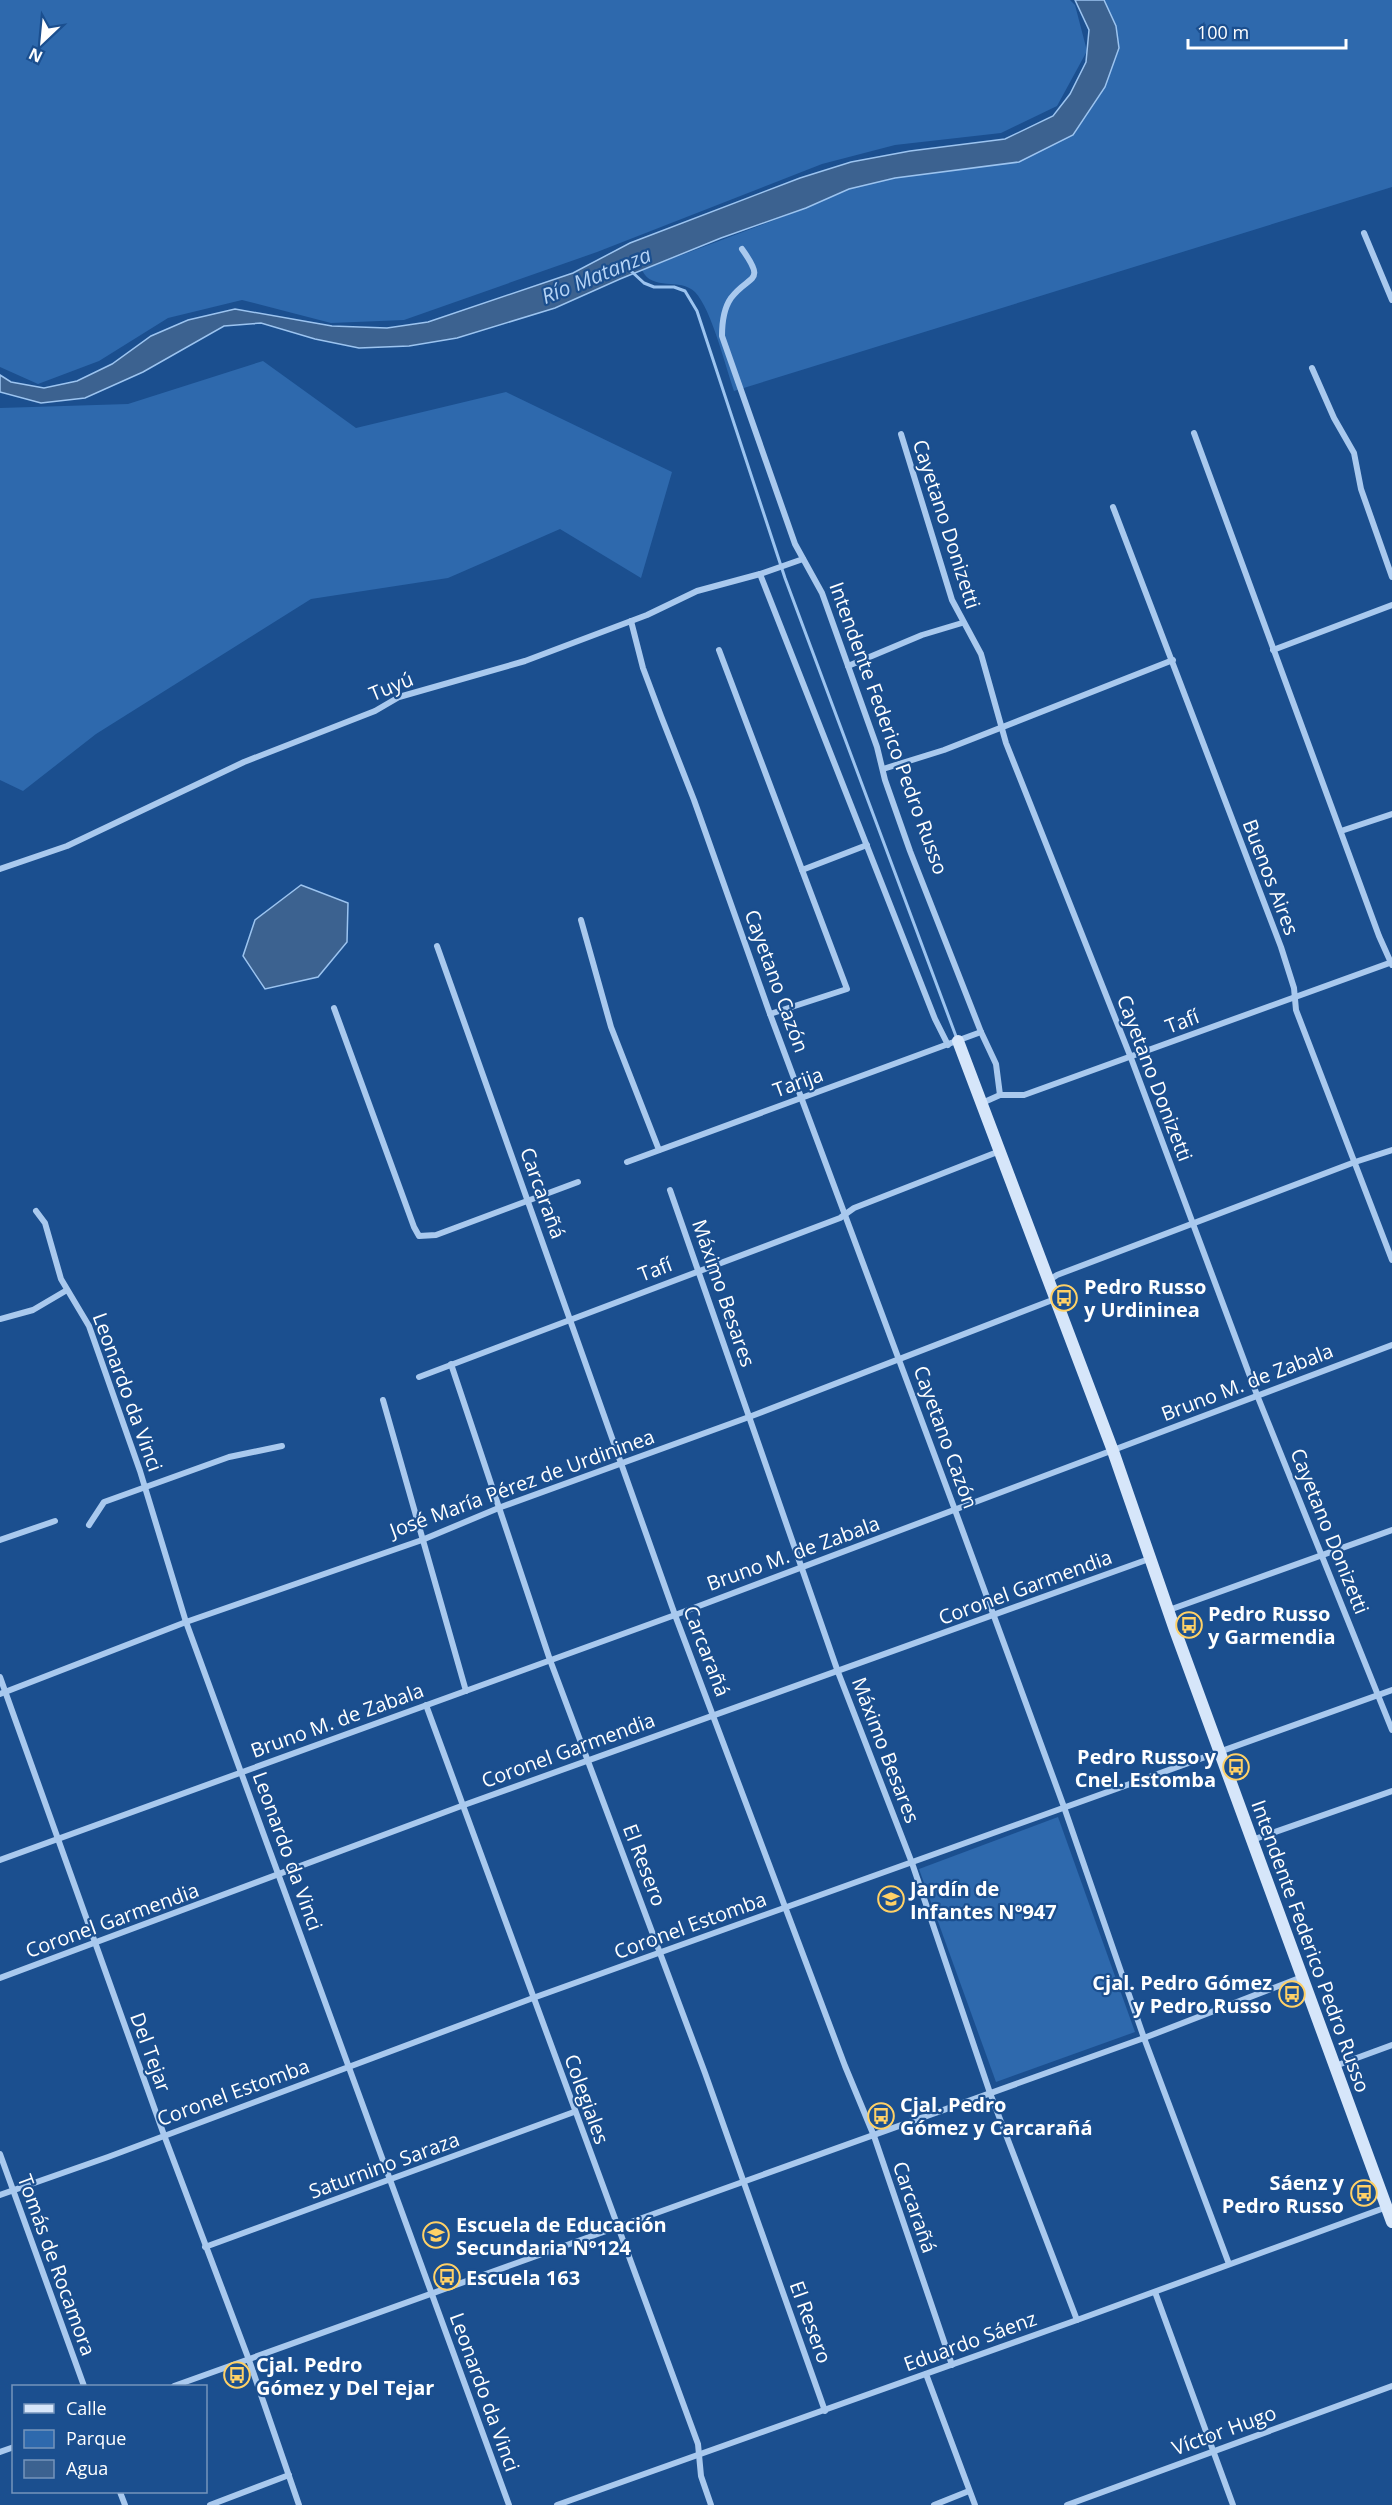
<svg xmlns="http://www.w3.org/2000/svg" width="1392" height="2505" font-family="'Open Sans',sans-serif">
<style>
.green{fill:#2e69ad}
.water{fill:#3c6290;stroke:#9cc4f0;stroke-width:1.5}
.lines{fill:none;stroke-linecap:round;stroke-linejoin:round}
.stream{stroke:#9cc4f0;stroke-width:3}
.street{stroke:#a9c9ee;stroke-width:6}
.secondary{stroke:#d6e6fa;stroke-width:12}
.labels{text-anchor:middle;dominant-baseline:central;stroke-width:4.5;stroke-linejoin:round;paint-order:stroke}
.street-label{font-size:20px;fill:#fff;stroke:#1b4f8f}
.poi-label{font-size:20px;font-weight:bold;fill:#fff;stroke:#1b4f8f;text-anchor:start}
.water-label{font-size:21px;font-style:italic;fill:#b5d3f5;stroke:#1b4f8f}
</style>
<rect width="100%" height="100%" fill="#1b4f8f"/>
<!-- green -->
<g class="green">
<polygon points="0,0 1070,0 1075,5 1087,51 1057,106 1001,133 895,145 822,164 597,252 404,320 331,323 242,300 168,318 99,361 38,384 0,367"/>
<path d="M1104,0H1392V187L734,391C725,366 712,310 695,292C680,277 652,292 642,270L806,208L849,189L895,178L948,170L1073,135L1116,26Z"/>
<polygon points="263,361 356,428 506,392 672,472 641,578 560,529 448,578 311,599 96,734 23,791 0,780 0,408 128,404"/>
<polygon points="1058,1817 1135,2032 996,2082 919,1869"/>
</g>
<!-- water -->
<g class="water">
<polygon points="1075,0 1104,0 1116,26 1119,48 1105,87 1073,135 1019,162 895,178 849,189 806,208 721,238 620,279 555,308 457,338 409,346 359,348 315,339 261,323 224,326 143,372 85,398 41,403 0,392 0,375 11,382 44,388 77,381 112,364 151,336 188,320 235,309 332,326 387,328 428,322 573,273 630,243 800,178 851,162 910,151 1005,139 1053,116 1070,94 1086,62 1089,30"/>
<polygon points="301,885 348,903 347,942 318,977 265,989 243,956 255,920"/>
</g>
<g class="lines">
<!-- stream -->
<polyline class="stream" points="631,271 644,283 654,287 674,287 685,291 697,311 785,578 957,1039"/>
<!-- street -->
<g class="street">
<polyline points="1364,233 1392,300"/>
<path d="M742,249C767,284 749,274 731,298C724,308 722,324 722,336L795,544L822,593L877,747L885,780L910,851L981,1032L996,1064L1000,1095"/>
<polyline points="1312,368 1334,418 1354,453 1361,489 1392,577"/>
<polyline points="1194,433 1379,936 1392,965"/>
<polyline points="901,434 952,600 981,654 1006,743 1131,1058 1257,1395 1392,1730"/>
<polyline points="1113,507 1281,947 1294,988 1296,1010 1392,1260"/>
<polyline points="760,574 935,1019 948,1045"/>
<polyline points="631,621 643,668 661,716 694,800 770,1014 955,1510 1064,1807 1144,2038 1229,2264"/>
<polyline points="719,650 847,989 770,1014"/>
<polyline points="1273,650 1392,605"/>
<polyline points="848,666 922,635 962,623"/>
<polyline points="883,769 944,750 1173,660"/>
<polyline points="1341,831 1392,814"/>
<polyline points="0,869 67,846 244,762 375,711 399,697 525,661 647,615 697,591 760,574 803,559"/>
<polyline points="802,870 867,845"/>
<polyline points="581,920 611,1027 659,1150"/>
<polyline points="437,946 675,1615 845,2066 874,2136 952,2365"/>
<polyline points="334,1008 414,1227 419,1236 436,1235 578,1182"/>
<polyline points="982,1103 1000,1095 1024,1095 1392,962"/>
<polyline points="627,1162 981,1032"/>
<polyline points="670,1190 838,1672 912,1863 990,2093 1077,2320"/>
<polyline points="36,1211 45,1223 61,1279 89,1326 140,1471 186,1622 509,2505"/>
<polyline points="1048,1281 1057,1275 1355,1162 1392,1150"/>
<polyline points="0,1319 33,1310 67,1290"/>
<polyline points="451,1364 550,1660 705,2073 825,2411"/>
<polyline points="419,1377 840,1218 854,1208 1000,1151"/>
<polyline points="383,1400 466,1691"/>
<polyline points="89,1525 104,1502 229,1457 282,1446"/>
<polyline points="0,1540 55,1521"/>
<polyline points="1169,1610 1392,1530"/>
<polyline points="0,1677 164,2135 249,2360 299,2505"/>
<polyline points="0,1694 186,1622 422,1540 501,1507 749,1417 1055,1299"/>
<polyline points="426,1705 698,2444 701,2476 711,2505"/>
<polyline points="1252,1840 1392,1791"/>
<polyline points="0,1860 675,1615 1392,1345"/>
<polyline points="0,1978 464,1805 1149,1559"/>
<polyline points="1335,2066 1392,2045"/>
<polyline points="0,2154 84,2386"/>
<polyline points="0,2195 108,2157 533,1998 1392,1690"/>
<polyline points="205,2247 574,2112"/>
<polyline points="1155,2292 1233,2505"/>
<polyline points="926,2374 975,2505"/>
<polyline points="174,2386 1144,2038 1302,1977"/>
<polyline points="0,2452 14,2447"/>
<polyline points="120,2492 125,2505"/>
<polyline points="210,2505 289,2475"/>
<polyline points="557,2505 1077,2320 1387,2207"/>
<polyline points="934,2505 969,2491"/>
<polyline points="1067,2505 1392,2386"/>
</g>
<!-- secondary -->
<polyline class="secondary" points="958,1041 1113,1451 1175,1630 1392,2222"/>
</g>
<!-- icons -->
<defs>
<g id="bus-ring" transform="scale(1.35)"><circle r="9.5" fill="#1b4f8f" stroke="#ffd166" stroke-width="1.5"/><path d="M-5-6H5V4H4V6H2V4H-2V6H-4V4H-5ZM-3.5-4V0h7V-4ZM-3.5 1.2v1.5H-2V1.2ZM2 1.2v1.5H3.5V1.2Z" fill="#ffd166"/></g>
<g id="school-ring" transform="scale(1.35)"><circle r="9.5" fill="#1b4f8f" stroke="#ffd166" stroke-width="1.5"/><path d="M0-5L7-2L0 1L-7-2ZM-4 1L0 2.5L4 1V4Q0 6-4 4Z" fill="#ffd166"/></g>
</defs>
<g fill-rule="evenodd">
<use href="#bus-ring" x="1064" y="1298"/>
<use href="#bus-ring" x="1189" y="1625"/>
<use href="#bus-ring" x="1236" y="1767"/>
<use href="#school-ring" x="891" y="1899"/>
<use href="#bus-ring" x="1292" y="1994"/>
<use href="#bus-ring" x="881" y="2116"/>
<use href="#bus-ring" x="1364" y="2193"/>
<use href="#school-ring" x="436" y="2235"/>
<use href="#bus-ring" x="447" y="2277"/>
<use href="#bus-ring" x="237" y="2375"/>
</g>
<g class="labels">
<!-- street labels -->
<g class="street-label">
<text transform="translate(947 524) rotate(72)">Cayetano Donizetti</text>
<text transform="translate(391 686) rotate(-22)">Tuyú</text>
<text transform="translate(889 728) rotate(70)">Intendente Federico Pedro Russo</text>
<text transform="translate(1271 877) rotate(69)">Buenos Aires</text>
<text transform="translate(777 981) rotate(70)">Cayetano Cazón</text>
<text transform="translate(1182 1021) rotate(-21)">Tafí</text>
<text transform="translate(1155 1078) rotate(69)">Cayetano Donizetti</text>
<text transform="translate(798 1082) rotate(-20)">Tarija</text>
<text transform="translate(543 1193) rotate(70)">Carcarañá</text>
<text transform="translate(655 1269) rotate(-21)">Tafí</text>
<text transform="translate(724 1293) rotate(71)">Máximo Besares</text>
<text transform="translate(1247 1382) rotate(-21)">Bruno M. de Zabala</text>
<text transform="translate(128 1392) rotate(70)">Leonardo da Vinci</text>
<text transform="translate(946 1437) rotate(70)">Cayetano Cazón</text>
<text transform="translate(522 1483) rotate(-20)">José María Pérez de Urdininea</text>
<text transform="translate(1330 1531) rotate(68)">Cayetano Donizetti</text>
<text transform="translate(793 1553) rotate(-20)">Bruno M. de Zabala</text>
<text transform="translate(1025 1587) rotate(-20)">Coronel Garmendia</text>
<text transform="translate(707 1651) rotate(69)">Carcarañá</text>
<text transform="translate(337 1720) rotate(-20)">Bruno M. de Zabala</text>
<text transform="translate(568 1750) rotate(-20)">Coronel Garmendia</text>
<text transform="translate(886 1750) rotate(69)">Máximo Besares</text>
<text transform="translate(288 1851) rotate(70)">Leonardo da Vinci</text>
<text transform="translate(645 1865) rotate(69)">El Resero</text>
<text transform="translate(112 1920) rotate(-20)">Coronel Garmendia</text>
<text transform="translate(690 1925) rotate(-20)">Coronel Estomba</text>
<text transform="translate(1311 1946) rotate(70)">Intendente Federico Pedro Russo</text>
<text transform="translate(151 2052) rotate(70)">Del Tejar</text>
<text transform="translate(233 2092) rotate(-20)">Coronel Estomba</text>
<text transform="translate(587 2099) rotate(70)">Colegiales</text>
<text transform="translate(384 2165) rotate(-20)">Saturnino Saraza</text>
<text transform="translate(915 2207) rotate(71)">Carcarañá</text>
<text transform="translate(57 2265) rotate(70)">Tomás de Rocamora</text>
<text transform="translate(811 2322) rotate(70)">El Resero</text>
<text transform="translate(970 2341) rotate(-20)">Eduardo Sáenz</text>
<text transform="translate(485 2392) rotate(70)">Leonardo da Vinci</text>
<text transform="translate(1224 2430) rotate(-20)">Víctor Hugo</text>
</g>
<!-- poi labels -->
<g class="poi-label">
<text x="1084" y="1286">Pedro Russo<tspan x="1084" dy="23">y Urdininea</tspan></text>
<text x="1208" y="1613">Pedro Russo<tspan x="1208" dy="23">y Garmendia</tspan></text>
<text x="1216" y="1756" text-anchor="end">Pedro Russo y<tspan x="1216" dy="23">Cnel. Estomba</tspan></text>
<text x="910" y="1888">Jardín de<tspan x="910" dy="23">Infantes Nº947</tspan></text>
<text x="1272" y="1982" text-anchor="end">Cjal. Pedro Gómez<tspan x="1272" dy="23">y Pedro Russo</tspan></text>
<text x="900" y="2104">Cjal. Pedro<tspan x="900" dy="23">Gómez y Carcarañá</tspan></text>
<text x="1344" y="2182" text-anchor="end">Sáenz y<tspan x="1344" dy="23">Pedro Russo</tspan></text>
<text x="456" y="2224">Escuela de Educación<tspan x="456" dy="23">Secundaria Nº124</tspan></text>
<text x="466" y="2277">Escuela 163</text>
<text x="256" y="2364">Cjal. Pedro<tspan x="256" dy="23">Gómez y Del Tejar</tspan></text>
</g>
<!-- water labels -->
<g class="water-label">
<text transform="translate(596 275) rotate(-22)">Río Matanza</text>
</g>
</g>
<!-- legend -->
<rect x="12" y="2385" width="195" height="108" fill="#1b4f8f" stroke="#7695bc" stroke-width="1.5"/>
<rect x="24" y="2404" width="30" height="9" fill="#d6e6fa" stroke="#7695bc" stroke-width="1.5"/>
<text x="66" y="2415" font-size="18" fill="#ffffff">Calle</text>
<rect x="24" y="2430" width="30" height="18" fill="#2e69ad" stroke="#7695bc" stroke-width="1.5"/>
<text x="66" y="2445" font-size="18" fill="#ffffff">Parque</text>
<rect x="24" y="2460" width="30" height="18" fill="#3c6290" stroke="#7695bc" stroke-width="1.5"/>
<text x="66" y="2475" font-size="18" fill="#ffffff">Agua</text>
<!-- north arrow -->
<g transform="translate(42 42) rotate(206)" stroke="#1b4f8f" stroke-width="4.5" paint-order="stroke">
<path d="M0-4.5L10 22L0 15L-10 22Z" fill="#ffffff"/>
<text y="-9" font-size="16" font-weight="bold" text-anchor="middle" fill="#ffffff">N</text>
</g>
<!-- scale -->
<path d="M1188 39v9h158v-9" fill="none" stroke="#ffffff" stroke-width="3"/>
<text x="1197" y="39" font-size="18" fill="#ffffff" stroke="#1b4f8f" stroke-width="4.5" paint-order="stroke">100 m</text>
</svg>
